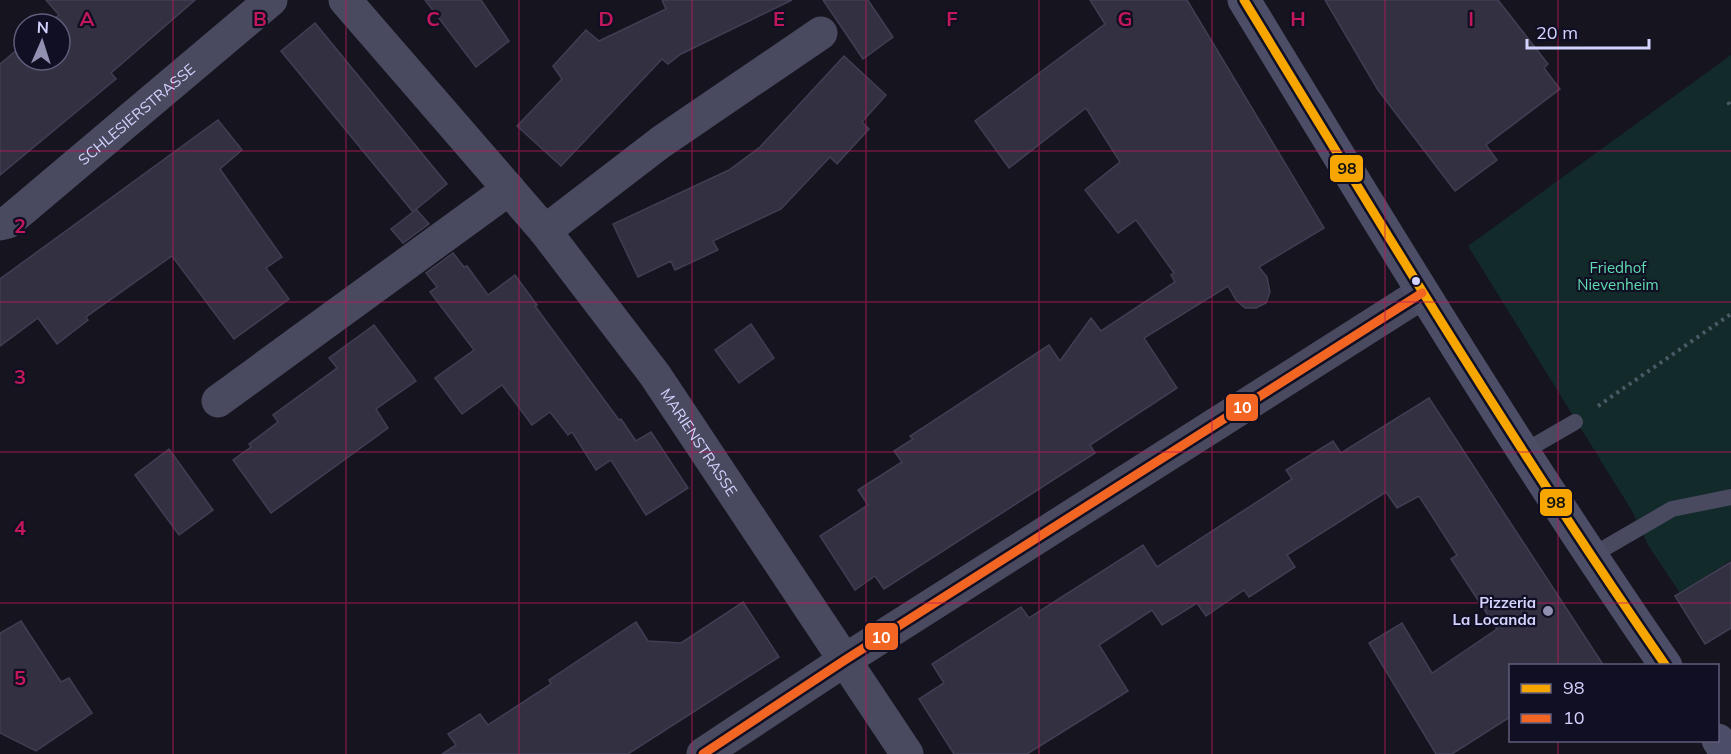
<svg xmlns="http://www.w3.org/2000/svg" width="1731" height="754" font-family="Mulish,sans-serif">
<style>
.green{fill:#122a29}
.building{fill:#333141;stroke:#403e53;stroke-width:1.5}
.lines{fill:none;stroke-linecap:round;stroke-linejoin:round}
.path{stroke:#4a5a66;stroke-width:4;stroke-dasharray:3 4.5;stroke-linecap:butt}
.service{stroke:#494a60;stroke-width:16}
.minor{stroke:#494a60;stroke-width:33}
.secondary{stroke:#4c4d66;stroke-width:33}
.bus-1-casing{stroke:#110f24;stroke-width:14}
.bus-2-casing{stroke:#110f24;stroke-width:14}
.bus-1{stroke:#f7a600;stroke-width:9}
.bus-2{stroke:#f26522;stroke-width:9}
.grid{fill:none;stroke:#c2185b;stroke-width:1.5;stroke-opacity:0.55}
.bus-dot{fill:#d4d3fe;stroke:#110f24;stroke-width:2}
.poi-dot{fill:#9190b0;stroke:#110f24;stroke-width:2}
.labels{text-anchor:middle;dominant-baseline:central;stroke-width:4.5;stroke-linejoin:round;paint-order:stroke}
.street-label{font-size:15px;fill:#d4d3fe;stroke:#110f24}
.park-label{font-size:15px;fill:#60dcb2;stroke:#110f24}
.poi-label{font-size:15px;font-weight:bold;fill:#d4d3fe;stroke:#110f24;text-anchor:end}
.grid-label{font-size:20px;text-anchor:middle;font-weight:bold;fill:#c2185b;stroke:#110f24;stroke-width:4.5;stroke-linejoin:round;paint-order:stroke}
.line-badge{stroke:#110f24;stroke-width:2}
.badge-label{font-size:16px;text-anchor:middle;font-weight:bold;fill:#fff}
.pale-badge-label{font-size:16px;text-anchor:middle;font-weight:bold;fill:#111}
</style>
<rect width="100%" height="100%" fill="#15141f"/>
<!-- green -->
<polygon class="green" points="1731,55 1731,560 1680,593 1648,545 1632,511 1468,246"/>
<!-- building -->
<g class="building">
<polygon points="46,0 195,0 111,73 116,79 0,175 0,64 24,44 24,60 60,60 60,24 48,24 59,15"/>
<polygon points="425,0 481,0 509,41 476,67"/>
<polygon points="662,0 792,0 681,54 668,64 662,59 561,166 517,126 562,79 553,66 586,30 599,41 666,9"/>
<polygon points="823,0 868,0 893,37 863,59"/>
<polygon points="1090,0 1187,0 1324,228 1259,267 1267,277 1270,292 1266,303 1256,308 1245,308 1236,300 1228,286 1144,338 1177,388 1090,445 1095,453 884,589 875,576 855,590 820,536 868,505 858,490 902,462 894,451 913,439 910,436 1049,345 1060,361 1091,318 1101,331 1175,282 1171,275 1174,273 1136,220 1118,233 1085,190 1120,162 1086,108 1009,168 975,121 1105,24"/>
<polygon points="1325,0 1498,0 1548,64 1544,68 1560,89 1486,145 1497,160 1455,191 1378,90"/>
<polygon points="315,23 447,184 414,211 416,209 429,224 403,243 391,229 413,212 281,51"/>
<polygon points="844,56 886,95 862,122 869,129 837,164 830,157 781,209 713,241 718,250 675,270 671,261 638,277 613,224 729,170 760,147"/>
<polygon points="218,120 242,150 220,169 282,257 266,268 289,299 234,339 172,256 86,317 88,320 57,344 38,318 0,346 0,279"/>
<polygon points="453,253 464,267 467,266 488,295 515,275 537,305 535,306 619,420 621,419 636,441 651,432 688,488 646,515 611,460 596,470 572,432 568,435 550,412 532,425 502,385 462,414 435,378 474,350 430,292 437,287 426,273"/>
<polygon points="751,324 774,358 739,383 715,350"/>
<polygon points="374,325 416,381 376,409 388,428 271,513 233,460 251,447 249,444 278,422 273,415 337,368 329,358"/>
<polygon points="1429,398 1604,666 1510,666 1510,717 1452,754 1436,754 1369,643 1402,623 1432,673 1497,629 1451,559 1457,555 1419,496 1397,508 1386,492 1287,555 1295,567 1249,597 1244,590 1206,616 1197,603 1162,625 1152,610 1099,645 1128,691 1027,754 954,754 919,699 944,683 932,664 1021,607 1029,618 1143,545 1157,567 1292,479 1286,470 1333,441 1341,453"/>
<polygon points="169,449 213,510 179,535 135,475"/>
<polygon points="1731,562 1731,628 1705,644 1675,596"/>
<polygon points="743,602 779,657 628,754 442,754 456,745 448,734 480,714 488,725 551,684 549,680 636,622 648,641 681,643"/>
<polygon points="21,621 61,682 69,678 92,713 36,751 0,733 0,633"/>
</g>
<g class="lines">
<!-- path -->
<g class="path">
<polyline points="1728,102 1731,107"/>
<polyline points="1598,406 1731,314"/>
</g>
<!-- service -->
<g class="service">
<polyline points="1523,452 1575,422"/>
<polyline points="1591,556 1672,509 1731,497"/>
</g>
<!-- minor -->
<g class="minor">
<path id="s1" d="M345,0L545,231L655,375L907,754"/>
<path id="s2" d="M0,224L8,222L271,0"/>
<polyline points="545,231 661,142 821,33"/>
<polyline points="218,401 509,189"/>
<polyline points="703,754 845,660 1422,293"/>
</g>
<!-- secondary -->
<g class="secondary">
<path d="M1244,0C1381,225 1516,449 1666,666"/>
<polyline points="1718,740 1727,754"/>
</g>
<!-- bus-1 casing -->
<g class="bus-1-casing">
<path id="bus-1" d="M1244,0C1381,225 1516,449 1666,666"/>
</g>
<!-- bus-2 casing -->
<g class="bus-2-casing">
<polyline id="bus-2" points="703,754 845,660 1422,293"/>
</g>
<!-- bus-1 -->
<use href="#bus-1" class="bus-1"/>
<!-- bus-2 -->
<use href="#bus-2" class="bus-2"/>
</g>
<!-- grid -->
<path class="grid" d="M173,0V754M346,0V754M519,0V754M692,0V754M866,0V754M1039,0V754M1212,0V754M1385,0V754M1558,0V666M0,151H1731M0,302H1731M0,452H1731M0,603H1731M1558,740V754"/>
<!-- markers -->
<circle class="bus-dot" cx="1416" cy="281" r="5"/>
<circle class="poi-dot" cx="1548" cy="611" r="6"/>
<g class="labels">
<!-- street labels -->
<g class="street-label">
<text stroke="none"><textPath href="#s2" startOffset="176">SCHLESIERSTRASSE</textPath></text>
<text stroke="none"><textPath href="#s1" startOffset="567">MARIENSTRASSE</textPath></text>
</g>
<!-- park labels -->
<g class="park-label">
<text x="1618" y="267">Friedhof<tspan x="1618" dy="17">Nievenheim</tspan></text>
</g>
<!-- poi labels -->
<g class="poi-label">
<text x="1536" y="602">Pizzeria<tspan x="1536" dy="17">La Locanda</tspan></text>
</g>
</g>
<g class="grid-label">
<text x="87" y="26">A</text>
<text x="260" y="26">B</text>
<text x="433" y="26">C</text>
<text x="606" y="26">D</text>
<text x="779" y="26">E</text>
<text x="952" y="26">F</text>
<text x="1125" y="26">G</text>
<text x="1298" y="26">H</text>
<text x="1471" y="26">I</text>
<text x="20" y="233">2</text>
<text x="20" y="384">3</text>
<text x="20" y="535">4</text>
<text x="20" y="685">5</text>
</g>
<g class="line-badge">
<rect x="1329" y="154" width="35" height="29" rx="6" fill="#f7a600"/>
<rect x="1225" y="393" width="34" height="29" rx="6" fill="#f26522"/>
<rect x="1539" y="488" width="34" height="29" rx="6" fill="#f7a600"/>
<rect x="864" y="622" width="35" height="29" rx="6" fill="#f26522"/>
</g>
<g class="badge-label">
<text x="1242" y="413">10</text>
<text x="881" y="643">10</text>
</g>
<g class="pale-badge-label">
<text x="1347" y="174">98</text>
<text x="1556" y="508">98</text>
</g>
<!-- legend -->
<rect x="1509" y="664" width="210" height="78" fill="#110f24" stroke="#5f5d7b" stroke-width="1.5"/>
<rect x="1521" y="684" width="30" height="9" fill="#f7a600" stroke="#5f5d7b" stroke-width="1.5"/>
<text x="1563" y="694" font-size="18" fill="#d4d3fe">98</text>
<rect x="1521" y="714" width="30" height="9" fill="#f26522" stroke="#5f5d7b" stroke-width="1.5"/>
<text x="1563" y="724" font-size="18" fill="#d4d3fe">10</text>
<!-- north arrow -->
<g transform="translate(42 42) rotate(3)"><circle r="28" fill="#110f24" stroke="#5f5d7b" stroke-width="1.5"/>
<path d="M0-4.5L10 22L0 15L-10 22Z" fill="#9190b0"/>
<text y="-9" font-size="16" font-weight="bold" text-anchor="middle" fill="#d4d3fe">N</text>
</g>
<!-- scale -->
<path d="M1527 39v9h122v-9" fill="none" stroke="#d4d3fe" stroke-width="3"/>
<text x="1536" y="39" font-size="18" fill="#d4d3fe" stroke="#110f24" stroke-width="4.5" paint-order="stroke">20 m</text>
</svg>
